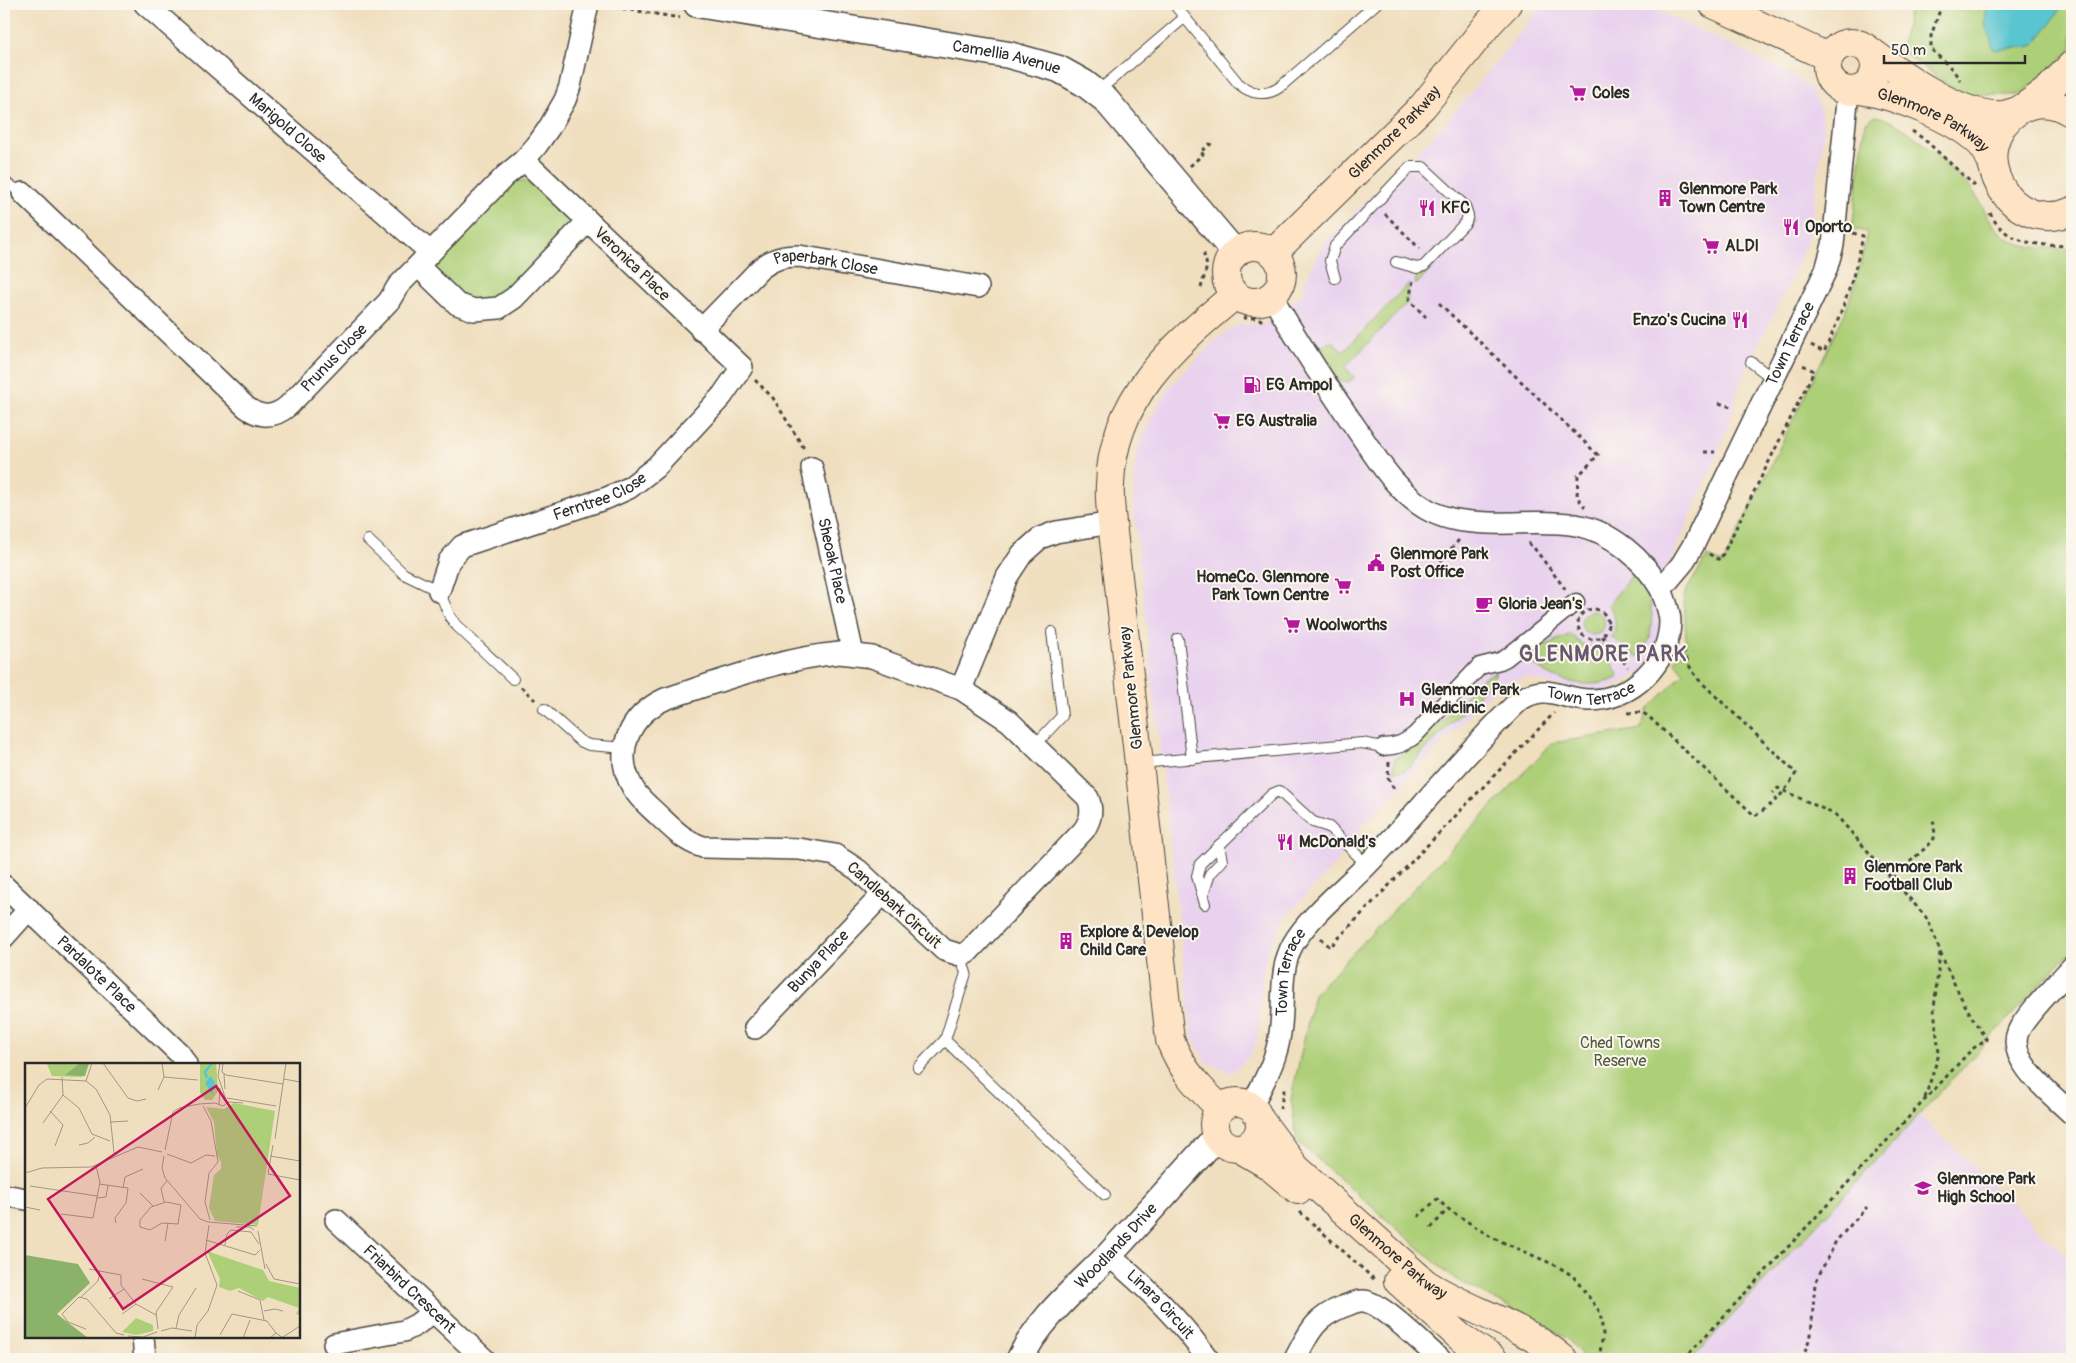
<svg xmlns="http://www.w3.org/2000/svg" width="2076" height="1363" font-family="Pangolin,sans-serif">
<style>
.built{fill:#e9d2ee}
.green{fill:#adcf78;stroke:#6c7d52}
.water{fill:#59c5d0;stroke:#42787e}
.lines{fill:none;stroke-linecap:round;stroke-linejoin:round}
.service-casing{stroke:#494641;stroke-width:12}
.pedestrian-casing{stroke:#494641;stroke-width:19}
.minor-casing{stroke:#494641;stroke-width:24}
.tertiary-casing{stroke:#494641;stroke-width:29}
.secondary-casing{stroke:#494641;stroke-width:30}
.path{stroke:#494641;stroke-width:3;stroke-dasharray:4 4;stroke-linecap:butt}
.service{stroke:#fff;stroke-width:10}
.pedestrian{stroke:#fff;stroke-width:16}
.minor{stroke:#fff;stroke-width:21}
.tertiary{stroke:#fff;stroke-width:26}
.secondary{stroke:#fee4c5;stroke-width:28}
.labels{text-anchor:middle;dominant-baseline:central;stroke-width:4;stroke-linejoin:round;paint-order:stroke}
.street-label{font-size:16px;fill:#2b2b2b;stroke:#fbf7ec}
.poi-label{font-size:16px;font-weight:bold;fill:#2b2b2b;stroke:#fbf7ec;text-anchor:start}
.park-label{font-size:16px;fill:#525c42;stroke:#fbf7ec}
.district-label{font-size:21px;font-weight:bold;letter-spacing:1px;fill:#67586f;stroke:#fbf7ec}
.inset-river{fill:none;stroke:#59c5d0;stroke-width:2.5}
.inset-road{fill:none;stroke:#a19784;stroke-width:1}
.view{fill:#c2185b;fill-opacity:0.15;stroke:#c2185b;stroke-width:2.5}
.inset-edge{fill:none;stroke:#2b2b2b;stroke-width:2.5}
</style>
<rect width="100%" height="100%" fill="#fbf7ec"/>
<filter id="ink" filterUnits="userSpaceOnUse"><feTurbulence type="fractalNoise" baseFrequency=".02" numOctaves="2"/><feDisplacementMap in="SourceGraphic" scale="10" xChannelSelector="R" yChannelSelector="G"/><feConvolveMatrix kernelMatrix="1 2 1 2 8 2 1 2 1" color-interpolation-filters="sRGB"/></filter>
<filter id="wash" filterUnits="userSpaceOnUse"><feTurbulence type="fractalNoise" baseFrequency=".0096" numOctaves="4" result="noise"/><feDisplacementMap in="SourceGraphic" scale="20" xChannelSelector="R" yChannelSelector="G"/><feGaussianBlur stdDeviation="1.12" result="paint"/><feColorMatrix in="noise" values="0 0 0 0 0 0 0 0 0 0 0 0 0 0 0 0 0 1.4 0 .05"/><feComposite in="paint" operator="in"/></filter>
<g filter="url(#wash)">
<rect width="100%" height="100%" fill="#f0dfbf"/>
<!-- built -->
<g class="built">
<polygon points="1555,4 1645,4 1792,75 1810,89 1819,106 1824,132 1809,235 1793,275 1739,385 1731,418 1714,463 1668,567 1660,645 1644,670 1604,693 1552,685 1527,677 1497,687 1357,832 1361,836 1285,918 1270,945 1264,964 1258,1038 1250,1056 1232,1073 1206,1062 1193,1038 1191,1029 1133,502 1134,470 1138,451 1152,415 1170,387 1183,373 1217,339 1228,331 1240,324 1263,325 1304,293 1305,282 1316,257 1324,243 1444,125 1539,10"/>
<polygon points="1919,1115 2072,1261 2072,1359 1692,1359"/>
</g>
<!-- green -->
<g class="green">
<polygon points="1911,4 2072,4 2072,47 2069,52 2021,95 1962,95 1900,50"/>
<path d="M1875,116C1906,121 1947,165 1970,187C1979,198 1984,211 1992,223C2010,251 2043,247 2072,249V950L1692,1359H1585L1567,1338L1452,1277L1297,1141L1291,1099L1314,994L1552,743L1641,729L1647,710L1684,673L1674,661L1684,650L1686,640L1684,599L1685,593L1707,556L1723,564L1844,315C1854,288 1862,261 1867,232L1852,229L1864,131L1866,122Z"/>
<polygon points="516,180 526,181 532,184 575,224 507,295 470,303 428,266 508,183"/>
<polygon points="1474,221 1476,222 1417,284 1415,284 1417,274 1424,272 1432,266"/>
<polygon points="1409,283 1407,303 1345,367 1354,377 1353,379 1348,382 1338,380 1321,355 1323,345 1328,342 1334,342 1343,352"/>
<path d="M1632,575L1639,582L1648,596L1652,614L1650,639L1638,657L1611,637C1618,627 1616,615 1608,605Z"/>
<circle cx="1593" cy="623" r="12"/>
<path d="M1571,634C1579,645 1589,649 1602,645L1619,677C1597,690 1562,684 1541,670C1535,666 1530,660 1524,654Z"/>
<polygon points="1496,672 1492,681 1405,771 1393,771 1395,758 1424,740 1482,678"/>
</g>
<!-- water -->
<polygon class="water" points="1987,4 2063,4 2051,23 2032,46 1994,50 1985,24"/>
</g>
<g filter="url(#ink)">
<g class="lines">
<!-- service casing -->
<g class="service-casing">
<g id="service">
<path d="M1174,4L1238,83C1250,94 1266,97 1280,87L1376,4"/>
<polyline points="1097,92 1184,18"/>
<polyline points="4,182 23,193"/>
<polyline points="1335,278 1330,261 1335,246 1410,167 1423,167 1465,206 1468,215 1466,222 1424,266 1417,268 1396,262"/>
<polyline points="1751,362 1773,379"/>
<polyline points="368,540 404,574 439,591 450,617 457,626 513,679"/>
<polyline points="1178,639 1192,759"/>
<polyline points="544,709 580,741 589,745 625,748"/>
<polyline points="1035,745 1062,716 1052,632"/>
<polyline points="1141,763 1362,743 1383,747"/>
<polyline points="1203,895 1210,874 1222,861 1219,845"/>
<polyline points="1205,904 1197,876 1200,864 1272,794 1279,791 1313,822 1329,827 1367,865"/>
<polyline points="960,955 966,973 945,1040 1105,1195"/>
<polyline points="918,1068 945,1040"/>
</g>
</g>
<!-- pedestrian casing -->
<g class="pedestrian-casing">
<path id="pedestrian" d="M1383,747C1399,746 1403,744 1415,735L1480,666L1500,661L1506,658L1576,602"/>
</g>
<!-- minor casing -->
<g class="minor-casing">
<g id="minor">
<path id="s1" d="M145,4L430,252"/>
<path id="s2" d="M23,193L246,407C260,418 274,418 288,406L389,301L398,286L505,176L524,160L537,145L549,128L565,100L570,86L588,4"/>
<polyline points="418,266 457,304 474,310 499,308 514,298 588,221"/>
<path d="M1272,296C1296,339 1323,380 1351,421C1374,453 1394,492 1430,511C1449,521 1468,522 1489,523C1517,524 1548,520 1576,525C1611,531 1643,559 1661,589"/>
<path id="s3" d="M701,330L760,269C772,259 783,256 799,256L978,287"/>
<path id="s4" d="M812,468L853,654"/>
<path id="s5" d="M439,591L449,561L462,546L607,498L629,488L656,467L722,396L742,367L524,160"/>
<path d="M840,653L872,657L961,689L1009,721L1088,798C1093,810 1091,819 1084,830L967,953L960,955L944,950L858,870L835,855L799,849L703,847C684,841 673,829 659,816C650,807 639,799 633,788C612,752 630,715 665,699C720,681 782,658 840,653Z"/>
<polyline points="961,689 1007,577 1022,554 1040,538 1056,532 1112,523"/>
<path id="s6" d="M4,886L180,1054L186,1064"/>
<polyline points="4,937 29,909"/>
<path d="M2072,967C2059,982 2025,1015 2018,1032C2006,1061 2054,1096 2072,1114"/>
<path id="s7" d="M755,1028L883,894"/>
<path id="s8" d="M1251,1107C1263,1083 1277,1060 1280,1033C1285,1004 1278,971 1293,944C1309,916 1345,888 1368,864C1420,810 1466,751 1520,700C1547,682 1562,700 1590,700C1631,700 1669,664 1670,622C1670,611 1665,600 1661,589L1682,564L1694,544L1826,270L1833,245L1848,91"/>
<polyline points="4,1195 26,1199"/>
<path id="s9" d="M336,1220L484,1359"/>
<path id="s10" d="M1108,1255C1146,1286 1179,1319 1208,1359"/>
<polyline points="143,1337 145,1359"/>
<polyline points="334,1344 404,1331 416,1325 433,1312"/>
<path d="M1295,1359C1309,1333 1313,1319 1342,1307C1349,1305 1357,1300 1364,1301C1383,1303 1424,1346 1440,1359"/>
</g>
</g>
<!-- tertiary casing -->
<g class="tertiary-casing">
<g id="tertiary">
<path id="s11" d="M697,4L1009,55L1059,69L1084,83L1106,100L1236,254"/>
<path id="s12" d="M1020,1359C1039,1318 1078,1287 1109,1255C1145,1216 1181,1176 1217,1136"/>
</g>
</g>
<!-- secondary casing -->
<g class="secondary-casing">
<g id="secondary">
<polyline points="1713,4 1828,57"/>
<circle cx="1851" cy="67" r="24"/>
<path d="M1866,48C1898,72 1962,119 2003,115C2008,114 2014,112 2018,111"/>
<path id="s13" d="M1860,90C1893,94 1956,119 1980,143C1986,149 1990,157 1993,166"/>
<polyline points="2024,107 2048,90 2072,65"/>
<path d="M2072,113C2055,102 2037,99 2019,110C1960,149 2009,238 2072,211"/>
<circle cx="1254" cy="274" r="28"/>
<path id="s14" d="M1273,253L1423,106L1489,23L1507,4"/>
<circle cx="1237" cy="1125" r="23"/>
<path d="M1221,1109C1197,1086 1183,1072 1170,1040L1112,523C1111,511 1109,498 1110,485C1112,398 1173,346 1235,295"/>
<path id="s15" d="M1260,1120L1296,1168L1425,1283C1470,1312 1521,1323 1563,1359"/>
<polyline points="1239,1148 1268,1165 1298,1190"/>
<polyline points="1398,1281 1460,1337 1493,1359"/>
</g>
</g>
<!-- path -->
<g class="path">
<polyline points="1942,4 1931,36 1931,49 1953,70 1960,80"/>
<polyline points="607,6 680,18"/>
<polyline points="1912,131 1924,139 1975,186"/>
<polyline points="1190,166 1203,154 1200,152 1210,144 1214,148"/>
<path d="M1990,213C2006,246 2041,245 2072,246"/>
<polyline points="1385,214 1420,249"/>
<polyline points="1413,281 1409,300 1426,317"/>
<polyline points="1201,288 1207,266 1203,251"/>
<polyline points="1439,303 1598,455 1578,476 1577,497 1585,507"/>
<polyline points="1243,318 1258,318 1264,322"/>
<path d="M1811,345L1824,352C1843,311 1854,279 1863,236L1853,233"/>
<polyline points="755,380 773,398 805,450"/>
<polyline points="1719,403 1734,408"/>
<polyline points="1704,452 1715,452"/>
<polyline points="1528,543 1534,548 1566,590"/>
<polyline points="1709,554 1720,560 1814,371 1801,364"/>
<polyline points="1435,567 1459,540"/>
<circle cx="1593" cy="624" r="15"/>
<polyline points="1602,636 1628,667"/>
<polyline points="521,687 535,700"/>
<path d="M1628,713L1642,712L1649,717L1755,816C1774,803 1784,794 1796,773L1698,679L1690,667L1683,651"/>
<polyline points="1389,762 1388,778 1394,789"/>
<polyline points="1892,878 1933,841 1935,835 1933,818"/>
<polyline points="1321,938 1330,947 1554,713"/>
<polyline points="1925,1098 1939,1054 1934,1009 1940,952"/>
<polyline points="1280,1109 1285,1086"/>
<polyline points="1300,1212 1375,1280"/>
<polyline points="1418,1217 1437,1199 1448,1209 1491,1237 1557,1266 1573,1276 1600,1312 1603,1334 1599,1359"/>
<polyline points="1431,1228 1448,1209"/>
<path d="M1684,1359L1972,1049L1987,1040C1967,1012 1953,983 1940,951C1935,939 1932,927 1925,916L1836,815L1778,788L1773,793"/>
<polyline points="1802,1359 1811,1335 1815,1283 1836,1241 1867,1207"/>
</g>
<!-- service -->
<use href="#service" class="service"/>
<!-- pedestrian -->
<use href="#pedestrian" class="pedestrian"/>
<!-- minor -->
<use href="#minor" class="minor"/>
<!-- tertiary -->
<use href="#tertiary" class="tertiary"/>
<!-- secondary -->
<use href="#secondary" class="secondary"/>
</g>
</g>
<!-- icons -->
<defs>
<g id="supermarket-bare" transform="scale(1.35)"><path d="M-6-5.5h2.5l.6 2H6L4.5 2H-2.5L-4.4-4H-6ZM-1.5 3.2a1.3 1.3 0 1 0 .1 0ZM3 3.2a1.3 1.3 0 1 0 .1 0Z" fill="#b5179e" stroke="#fbf7ec" stroke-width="2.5" paint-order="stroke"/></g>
<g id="building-bare" transform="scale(1.35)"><path d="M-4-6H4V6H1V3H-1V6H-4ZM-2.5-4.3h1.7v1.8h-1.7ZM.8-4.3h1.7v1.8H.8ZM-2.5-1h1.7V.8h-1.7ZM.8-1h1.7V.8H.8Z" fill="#b5179e" stroke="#fbf7ec" stroke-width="2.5" paint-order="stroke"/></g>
<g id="restaurant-bare" transform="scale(1.35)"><path d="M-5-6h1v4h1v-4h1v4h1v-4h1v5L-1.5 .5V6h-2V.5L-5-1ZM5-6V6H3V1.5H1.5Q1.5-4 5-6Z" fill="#b5179e" stroke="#fbf7ec" stroke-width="2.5" paint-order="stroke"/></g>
<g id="fuel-bare" transform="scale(1.35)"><path d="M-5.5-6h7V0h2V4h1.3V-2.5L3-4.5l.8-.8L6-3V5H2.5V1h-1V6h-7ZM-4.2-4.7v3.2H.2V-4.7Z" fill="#b5179e" stroke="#fbf7ec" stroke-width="2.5" paint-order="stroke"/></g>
<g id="civic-bare" transform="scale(1.35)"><path d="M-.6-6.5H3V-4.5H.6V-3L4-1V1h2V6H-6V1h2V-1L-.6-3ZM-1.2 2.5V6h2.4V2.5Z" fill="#b5179e" stroke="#fbf7ec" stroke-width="2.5" paint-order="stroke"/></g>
<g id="cafe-bare" transform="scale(1.35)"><path d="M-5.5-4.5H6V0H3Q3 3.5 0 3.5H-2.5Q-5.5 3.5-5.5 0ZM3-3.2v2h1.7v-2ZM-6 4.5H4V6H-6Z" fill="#b5179e" stroke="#fbf7ec" stroke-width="2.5" paint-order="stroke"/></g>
<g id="hospital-bare" transform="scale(1.35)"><path d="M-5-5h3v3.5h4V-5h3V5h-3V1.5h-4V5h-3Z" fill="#b5179e" stroke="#fbf7ec" stroke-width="2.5" paint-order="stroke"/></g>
<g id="school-bare" transform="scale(1.35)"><path d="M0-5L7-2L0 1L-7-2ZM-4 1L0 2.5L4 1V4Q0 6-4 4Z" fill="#b5179e" stroke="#fbf7ec" stroke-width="2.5" paint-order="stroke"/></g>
</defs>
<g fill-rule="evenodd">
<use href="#supermarket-bare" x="1578" y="93"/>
<use href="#building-bare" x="1665" y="198"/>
<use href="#restaurant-bare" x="1427" y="208"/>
<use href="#restaurant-bare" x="1791" y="227"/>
<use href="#supermarket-bare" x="1711" y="246"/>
<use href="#restaurant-bare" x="1740" y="320"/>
<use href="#fuel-bare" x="1252" y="385"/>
<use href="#supermarket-bare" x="1222" y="421"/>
<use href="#civic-bare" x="1376" y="563"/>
<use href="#supermarket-bare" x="1343" y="586"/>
<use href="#cafe-bare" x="1484" y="604"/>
<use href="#supermarket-bare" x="1292" y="625"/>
<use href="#hospital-bare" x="1407" y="699"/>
<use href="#restaurant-bare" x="1285" y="842"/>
<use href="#building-bare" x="1850" y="876"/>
<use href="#building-bare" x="1066" y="941"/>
<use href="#school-bare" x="1923" y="1188"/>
</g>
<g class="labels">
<!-- street labels -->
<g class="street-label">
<text stroke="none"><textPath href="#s11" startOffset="314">Camellia Avenue</textPath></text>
<text stroke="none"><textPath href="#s13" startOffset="80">Glenmore Parkway</textPath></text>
<text stroke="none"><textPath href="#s1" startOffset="189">Marigold Close</textPath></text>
<text stroke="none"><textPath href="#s14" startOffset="171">Glenmore Parkway</textPath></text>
<text transform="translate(632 264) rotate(44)">Veronica Place</text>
<text stroke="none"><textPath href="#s3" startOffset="154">Paperbark Close</textPath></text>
<text stroke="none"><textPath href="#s8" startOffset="1012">Town Terrace</textPath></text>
<text stroke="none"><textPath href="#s2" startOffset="422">Prunus Close</textPath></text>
<text stroke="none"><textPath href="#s5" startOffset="198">Ferntree Close</textPath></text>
<text stroke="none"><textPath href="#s4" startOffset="95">Sheoak Place</textPath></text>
<text stroke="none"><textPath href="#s8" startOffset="578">Town Terrace</textPath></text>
<text transform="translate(1131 688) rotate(-96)">Glenmore Parkway</text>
<text transform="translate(894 905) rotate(42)">Candlebark Circuit</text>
<text stroke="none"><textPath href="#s7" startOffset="92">Bunya Place</textPath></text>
<text stroke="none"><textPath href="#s6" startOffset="128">Pardalote Place</textPath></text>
<text stroke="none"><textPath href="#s8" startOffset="142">Town Terrace</textPath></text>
<text stroke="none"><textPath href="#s12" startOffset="149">Woodlands Drive</textPath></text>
<text stroke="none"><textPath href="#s15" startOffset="195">Glenmore Parkway</textPath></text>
<text stroke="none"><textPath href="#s9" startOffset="101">Friarbird Crescent</textPath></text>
<text stroke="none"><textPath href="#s10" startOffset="72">Linara Circuit</textPath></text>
</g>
<!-- poi labels -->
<g class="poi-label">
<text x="1592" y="93">Coles</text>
<text x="1679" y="189">Glenmore Park<tspan x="1679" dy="18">Town Centre</tspan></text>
<text x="1441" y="208">KFC</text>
<text x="1805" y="227">Oporto</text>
<text x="1725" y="246">ALDI</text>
<text x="1726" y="320" text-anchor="end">Enzo's Cucina</text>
<text x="1266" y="385">EG Ampol</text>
<text x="1236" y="421">EG Australia</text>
<text x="1390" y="554">Glenmore Park<tspan x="1390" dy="18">Post Office</tspan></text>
<text x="1329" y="577" text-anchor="end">HomeCo. Glenmore<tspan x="1329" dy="18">Park Town Centre</tspan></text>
<text x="1498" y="604">Gloria Jean's</text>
<text x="1306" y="625">Woolworths</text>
<text x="1421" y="690">Glenmore Park<tspan x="1421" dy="18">Mediclinic</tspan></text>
<text x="1299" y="842">McDonald's</text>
<text x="1864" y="867">Glenmore Park<tspan x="1864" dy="18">Football Club</tspan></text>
<text x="1080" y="932">Explore &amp; Develop<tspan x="1080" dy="18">Child Care</tspan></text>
<text x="1937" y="1179">Glenmore Park<tspan x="1937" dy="18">High School</tspan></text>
</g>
<!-- park labels -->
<g class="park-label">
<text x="1620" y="1043">Ched Towns<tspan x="1620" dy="18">Reserve</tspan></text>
</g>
<!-- district labels -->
<g class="district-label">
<text x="1603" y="654">GLENMORE PARK</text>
</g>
</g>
<!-- overview -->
<g transform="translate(25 1063)">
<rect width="275" height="275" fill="#f0dfbf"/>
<path d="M65,0L57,14L27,13L22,1ZM175,0H191L193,28L187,37H180L175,29ZM209,40L250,48L233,162L190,158L184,145L189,112L196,106V99L192,92L189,59L181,44L199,46ZM182,188L238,207L244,218L275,225V252L271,251L274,245L243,234L238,238L214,225L205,228L194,224L195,216ZM111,255L128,262V268L111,272L97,269Z" fill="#adcf78"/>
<path d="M55,0H64L60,13L40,12ZM0,192L53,201L65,220L32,251L63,275H0Z" fill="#8ab268"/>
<path d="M185,13L190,19L187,31L180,20Z" fill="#59c5d0"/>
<path class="inset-river" d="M182,15L180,9L187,0"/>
<path class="inset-road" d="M78,0L103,35L112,38L121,36M198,0L197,9L201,12L258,21M199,11L200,26M37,14L38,32L54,45L67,71L85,78M139,14L173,17M259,16L275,19M61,18L67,0M133,27L139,14L137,0M202,35L251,43M203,39L218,40M174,41L190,40L198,43L202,40L193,13L195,0M194,41L195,25M178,43L186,58L193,99L184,110L180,139L185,157M0,45L14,22L22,16L61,18L71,26L85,52L89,90M25,48L38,62L30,83M86,59L103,58M18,60L38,32M250,76L261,0M54,82L63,80L70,74M248,82L243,111L275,117M140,87L148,49L154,45L174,41M142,91L166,100L181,92L190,93M139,93L137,105L140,115L175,156L183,159M245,93L275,98M0,110L17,105L66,104L113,84L137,89M74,121L103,125L101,140L90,155L91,160M5,123L72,133M98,125L100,114L118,106M115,130L128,143M72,135L81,134L83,122M139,139L136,125L142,118M141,139L156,142L153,161L137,160L125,167L115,164V157L126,144ZM0,144L15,147M36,151L68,155L75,119L71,103M183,159L232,163M211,164H225L229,167M233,168L240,206M181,177L230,192L235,187M140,178L143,160M200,182L202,171L206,167L226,169L234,181M241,201L249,216L275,221M64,206L96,212V222L111,241L131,252M117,216L148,224L131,249L133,266M213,228L235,237L239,257M56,234L73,218L75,208M84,236L99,226M239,248L250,246L258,248M97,251L111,241M151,265L154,252L171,225M61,266L43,259L37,251L54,234L62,236L91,270L99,272M136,268L147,265L167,268M195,272L207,251L242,258L251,270M103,273L118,274L132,269M258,274L275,263M170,275L172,262L183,248L192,222L180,190L184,162M218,275L225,257M245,275L251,270L258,275"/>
<path class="view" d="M191,23L265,133L98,246L23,136Z"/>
<rect width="275" height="275" class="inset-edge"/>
</g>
<!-- margin -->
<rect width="2076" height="1363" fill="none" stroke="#fbf7ec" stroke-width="20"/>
<!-- scale -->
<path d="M1884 55v8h141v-8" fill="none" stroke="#2b2b2b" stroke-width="2.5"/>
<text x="1891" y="55" font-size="15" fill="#2b2b2b" stroke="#fbf7ec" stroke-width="4" paint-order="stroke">50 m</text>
</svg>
